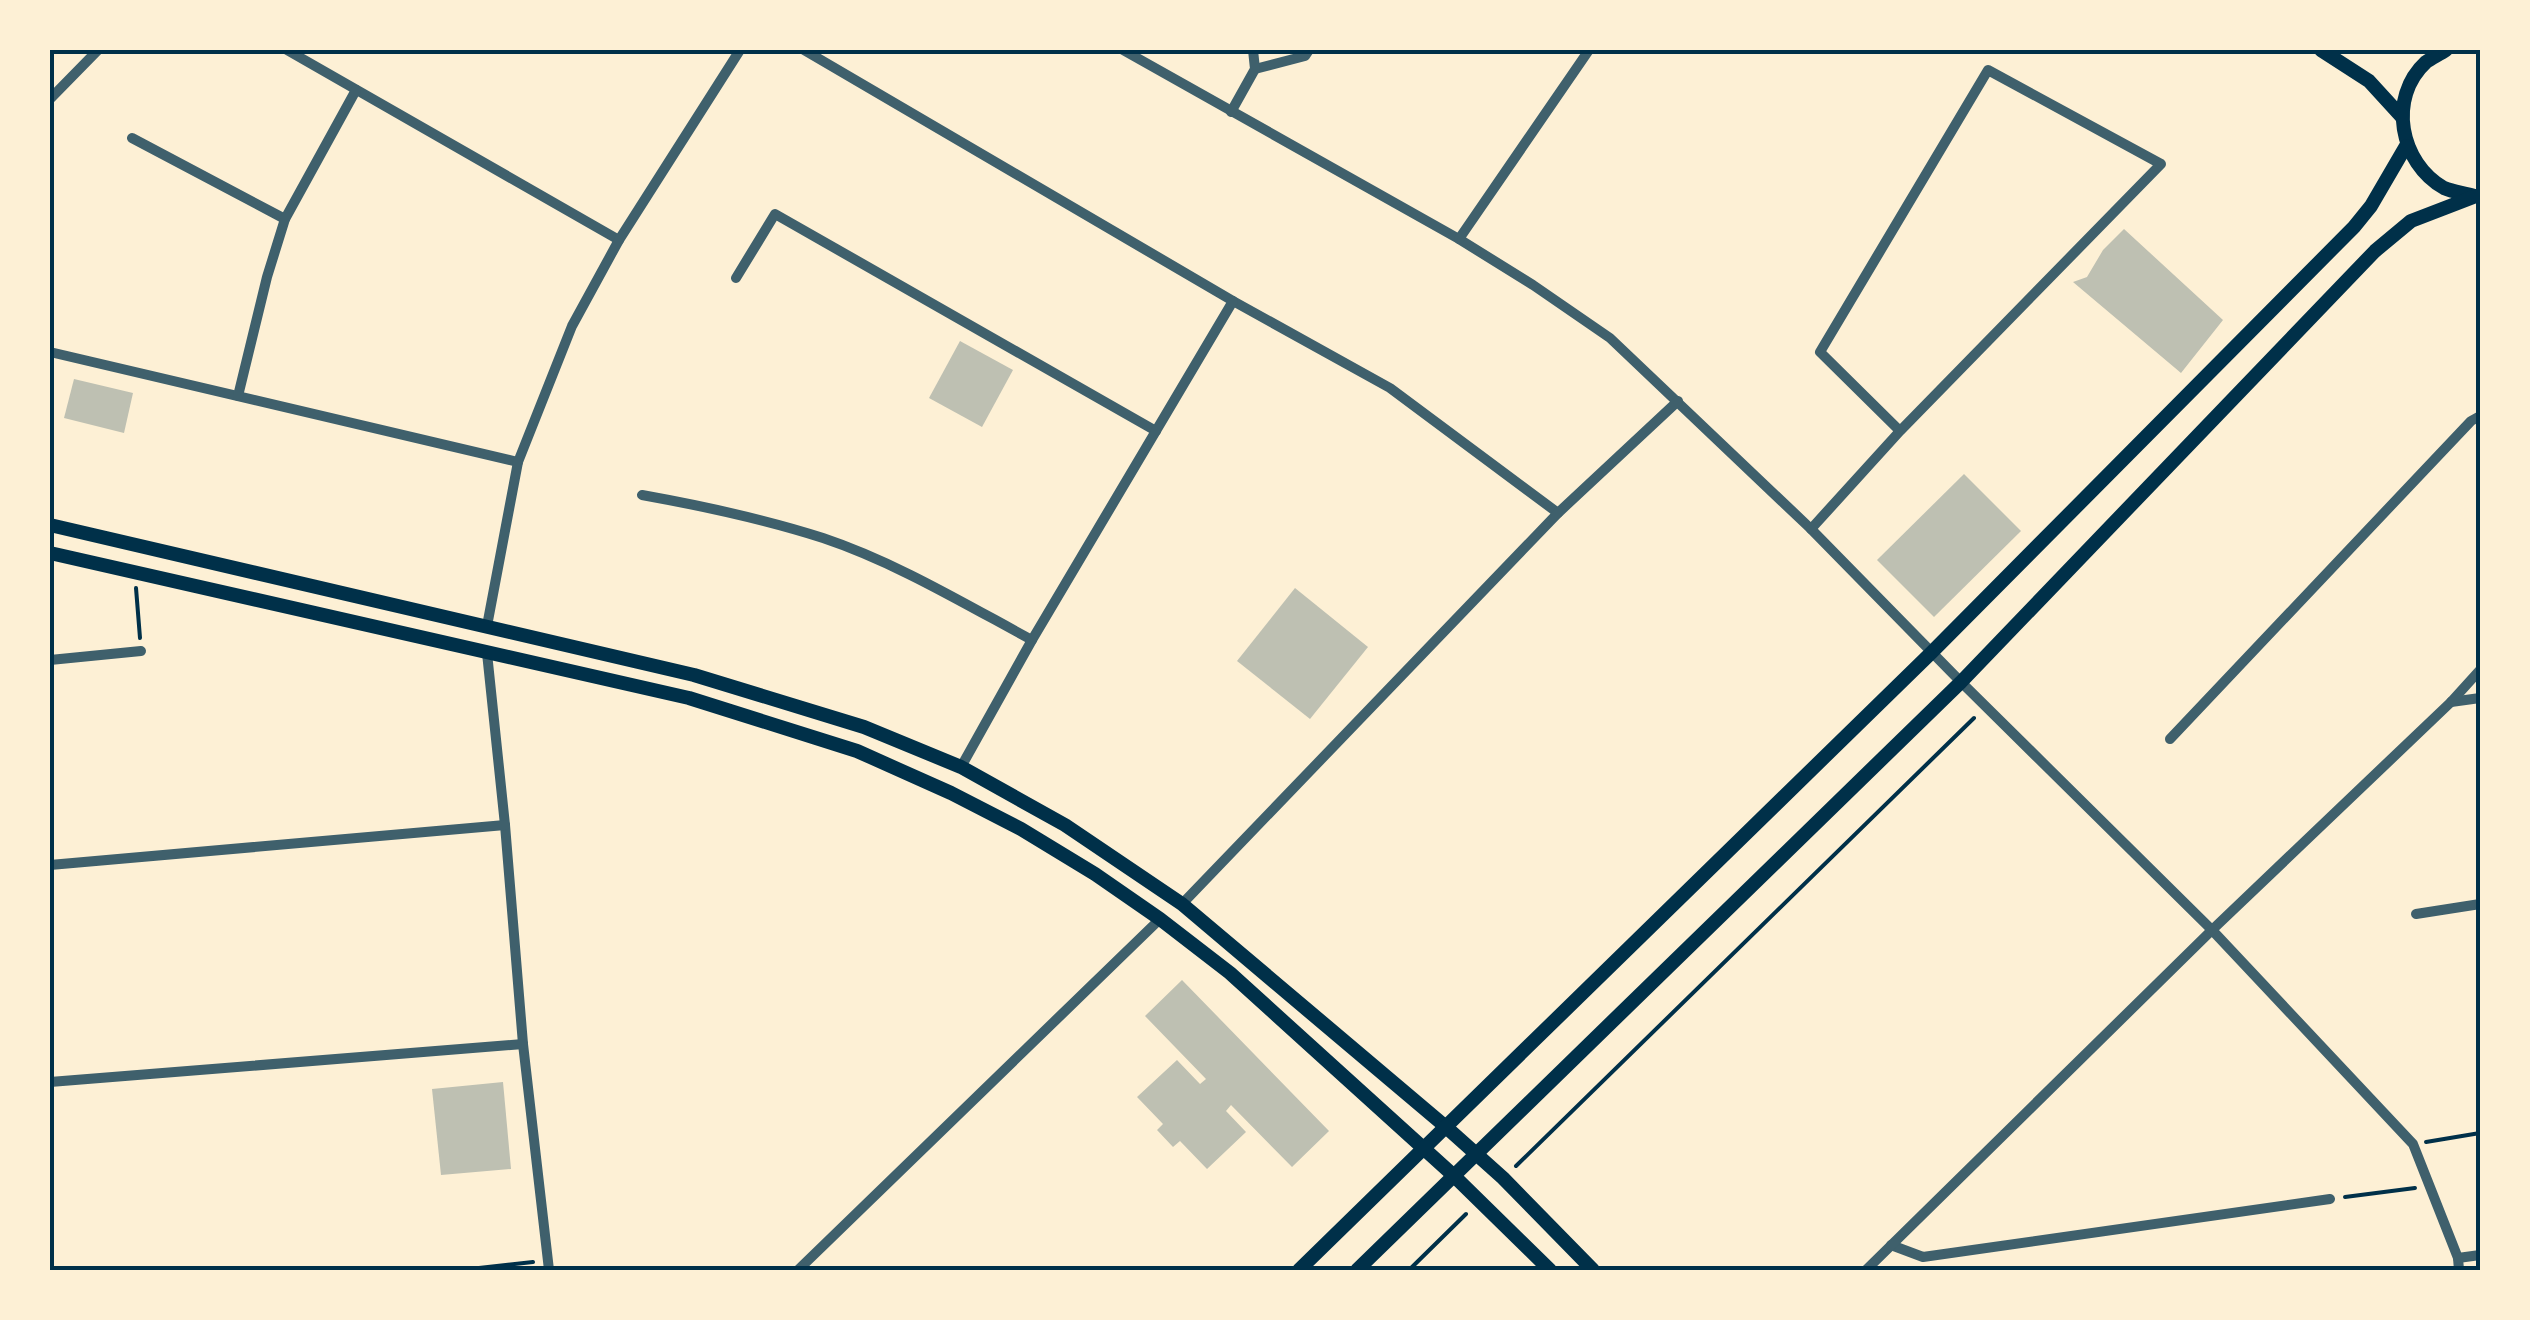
<svg xmlns="http://www.w3.org/2000/svg" width="2530" height="1320" font-family="'Fira Sans',sans-serif">
<style>
.building{fill:#bec0b2}
.lines{fill:none;stroke-linecap:round;stroke-linejoin:round}
.path{stroke:#003049;stroke-width:4}
.minor{stroke:#3f606c;stroke-width:10}
.secondary{stroke:#003049;stroke-width:14}
.neatline{fill:none;stroke:#003049;stroke-width:4}
</style>
<rect width="100%" height="100%" fill="#fdf0d5"/>
<!-- building -->
<g class="building">
<polygon points="2124,229 2223,320 2181,373 2073,282 2087,277 2103,250"/>
<polygon points="960,341 1013,370 982,427 929,398"/>
<polygon points="74,379 133,393 124,433 64,418"/>
<polygon points="1964,474 2021,531 1934,617 1877,560"/>
<polygon points="1295,588 1368,647 1310,719 1237,661"/>
<polygon points="1182,980 1329,1131 1292,1167 1231,1105 1226,1111 1246,1132 1207,1169 1180,1141 1173,1147 1157,1130 1163,1124 1137,1097 1177,1060 1200,1084 1206,1079 1145,1016"/>
<polygon points="503,1082 511,1169 441,1175 432,1089"/>
</g>
<g class="lines">
<!-- path -->
<g class="path">
<polyline points="136,588 140,638"/>
<polyline points="2426,1142 2480,1133"/>
<polyline points="1516,1166 1974,718"/>
<polyline points="2345,1197 2415,1188"/>
<polyline points="461,1270 533,1262"/>
<polyline points="1409,1270 1466,1214"/>
</g>
<!-- minor -->
<g class="minor">
<polyline points="287,50 619,240"/>
<polyline points="804,50 1233,301 1390,388 1558,513"/>
<polyline points="1123,50 1459,239 1533,285 1610,338 1811,529 1961,682 2212,930 2413,1144 2458,1258 2459,1270"/>
<polyline points="1255,69 1305,56 1309,50"/>
<polyline points="50,99 98,50"/>
<polyline points="1231,112 1255,69 1253,50"/>
<polyline points="132,138 285,219"/>
<polyline points="1459,239 1589,50"/>
<polyline points="736,278 775,214 1156,431"/>
<polyline points="50,352 518,462"/>
<polyline points="238,396 267,277 285,219 356,90"/>
<path d="M642,495C703,506 764,519 823,538C895,562 965,604 1032,640"/>
<polyline points="1811,529 1900,431 2161,164 1988,70 1820,352 1900,431"/>
<polyline points="487,626 518,462 572,326 619,240 740,50"/>
<polyline points="487,653 505,825 523,1044 549,1270"/>
<polyline points="50,660 141,651"/>
<polyline points="2451,702 2480,698"/>
<polyline points="2170,739 2471,421 2480,416"/>
<polyline points="961,767 1032,640 1233,301"/>
<polyline points="50,865 505,825"/>
<polyline points="1182,904 1558,513 1678,401"/>
<polyline points="2416,914 2480,904"/>
<polyline points="50,1082 523,1044"/>
<polyline points="1891,1245 1923,1257 2330,1199"/>
<polyline points="2458,1258 2480,1255"/>
<polyline points="798,1270 1160,919"/>
<polyline points="1866,1270 2212,930 2451,702 2480,670"/>
</g>
<!-- secondary -->
<g class="secondary">
<polyline points="2321,50 2369,81 2401,116"/>
<path d="M2446,50C2440,54 2432,58 2426,62C2387,98 2400,163 2444,188C2453,192 2465,193 2474,196"/>
<polyline points="50,525 694,675 864,727 961,767 1065,825 1182,904 1446,1127 1503,1178 1593,1270"/>
<polyline points="50,553 689,698 857,751 951,793 1021,829 1095,874 1160,919 1230,973 1453,1175 1550,1270"/>
<polyline points="1299,1270 1932,652 2354,227 2371,206 2406,146"/>
<polyline points="1357,1270 1961,682 2375,251 2411,221 2476,196"/>
</g>
</g>
<!-- border -->
<rect width="2530" height="1320" fill="none" stroke="#fdf0d5" stroke-width="105"/>
<rect x="52" y="52" width="2426" height="1216" class="neatline"/>
</svg>
